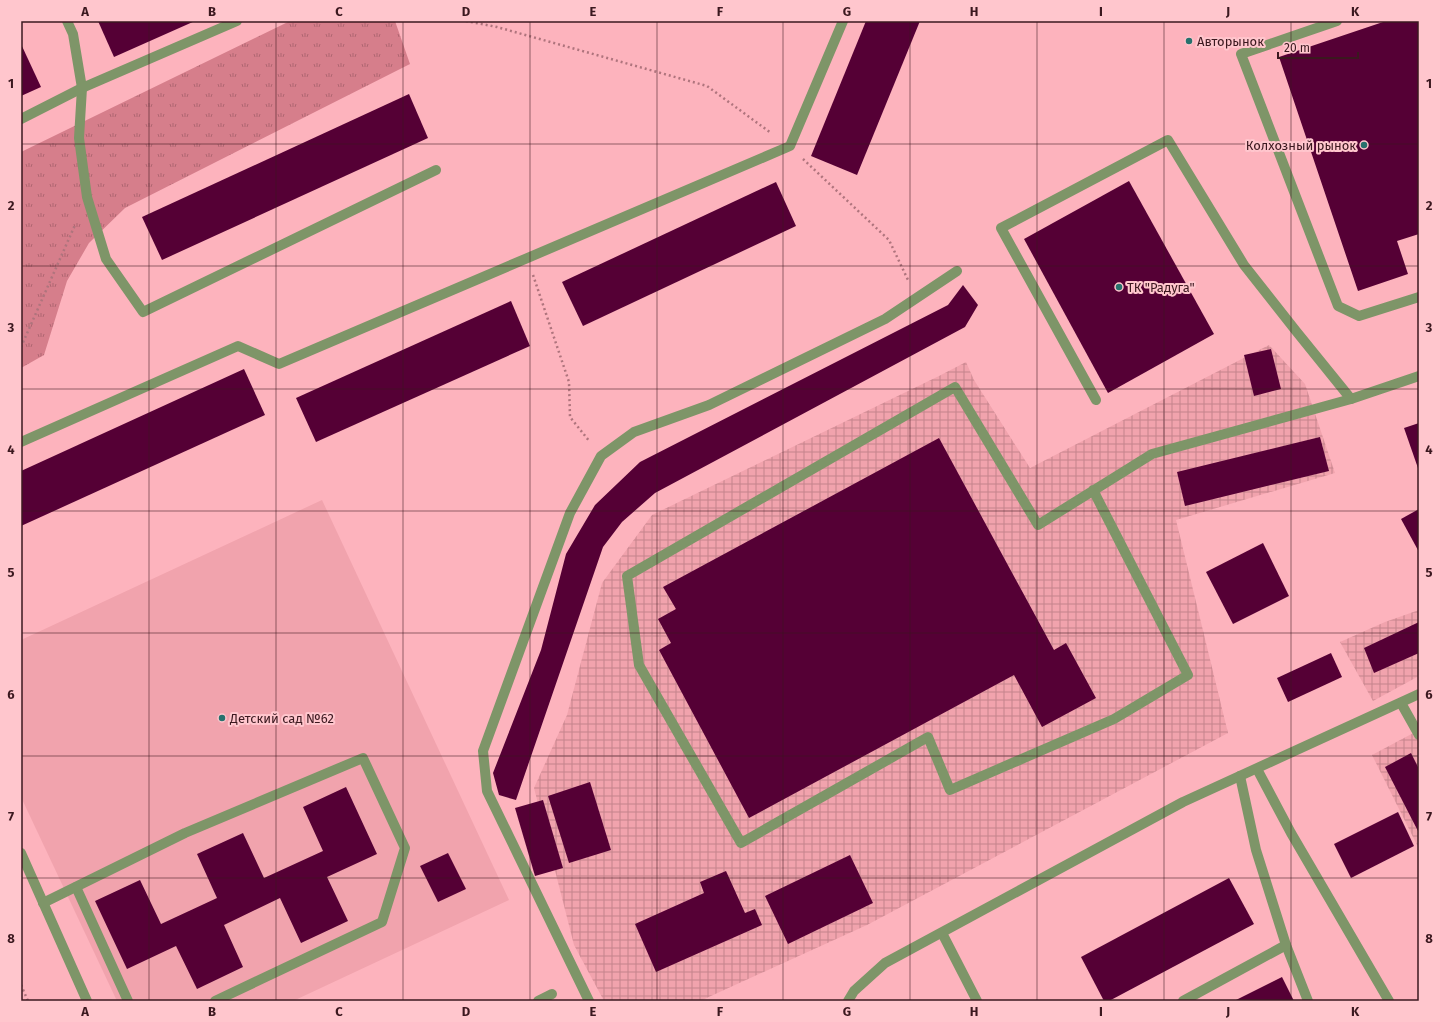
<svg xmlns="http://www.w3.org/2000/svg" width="1440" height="1022" font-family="'Fira Sans',sans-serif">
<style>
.built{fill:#f1a3ad}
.industrial{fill:url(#industrial-grid)}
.park{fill:url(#park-tufts)}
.building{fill:#550035}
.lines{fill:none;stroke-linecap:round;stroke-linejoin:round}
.path{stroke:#af747d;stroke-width:2.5;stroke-dasharray:2 3;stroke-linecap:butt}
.minor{stroke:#7e9568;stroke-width:10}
.grid{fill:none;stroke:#3b181f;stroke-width:1;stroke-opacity:0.55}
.poi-dot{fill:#27716d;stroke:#ffc6cd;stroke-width:1.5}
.labels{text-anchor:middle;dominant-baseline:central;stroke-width:4;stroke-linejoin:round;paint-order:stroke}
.poi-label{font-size:13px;fill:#3b181f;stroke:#ffc6cd;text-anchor:start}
.neatline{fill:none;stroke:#3b181f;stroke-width:1.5}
.grid-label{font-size:13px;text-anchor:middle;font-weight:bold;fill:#3b181f}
</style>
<defs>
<pattern id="industrial-grid" width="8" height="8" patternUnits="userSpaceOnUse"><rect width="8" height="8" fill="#f1a3ad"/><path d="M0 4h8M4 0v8" fill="none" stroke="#c4848c"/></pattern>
<pattern id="park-tufts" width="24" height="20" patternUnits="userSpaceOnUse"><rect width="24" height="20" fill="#d67e8b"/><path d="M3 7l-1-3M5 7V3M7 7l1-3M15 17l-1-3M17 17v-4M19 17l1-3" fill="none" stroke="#af6671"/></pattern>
</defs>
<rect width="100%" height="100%" fill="#fdb3bd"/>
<!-- built -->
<polygon class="built" points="322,500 509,900 293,1001 117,1001 21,797 21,640"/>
<!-- industrial -->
<g class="industrial">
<polygon points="1269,345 1305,384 1335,473 1176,520 1228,733 867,925 700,1001 604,1001 574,945 534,788 567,715 602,583 652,515 939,376 966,362 974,380 1030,468"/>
<polygon points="1419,610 1419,676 1373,701 1340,642 1385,622"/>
<polygon points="1419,730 1419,849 1372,755"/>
</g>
<!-- park -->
<polygon class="park" points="290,21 395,21 410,64 125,208 89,243 67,281 44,355 21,368 21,152"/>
<!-- building -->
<g class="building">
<polygon points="98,21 195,21 114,57"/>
<polygon points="866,21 920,21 857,175 811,156"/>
<polygon points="1386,21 1419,21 1419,234 1397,241 1408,274 1358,291 1279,57"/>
<polygon points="21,44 41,87 21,96"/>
<polygon points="409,94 428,138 162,260 142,217"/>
<polygon points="1129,181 1214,334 1108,393 1024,239"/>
<polygon points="776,182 796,226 583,326 562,282"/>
<polygon points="963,285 978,305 965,327 655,493 622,522 603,547 516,800 499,795 493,773 541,650 566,554 595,505 640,462 948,305"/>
<polygon points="511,301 530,346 316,442 296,398"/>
<polygon points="1271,349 1281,389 1254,396 1244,355"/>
<polygon points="244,369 265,415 21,526 21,471"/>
<polygon points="1419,423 1419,471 1404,428"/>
<polygon points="1320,437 1329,471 1185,506 1177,472"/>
<polygon points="939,438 1054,650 1066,643 1096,698 1042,727 1014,675 749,818 659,650 671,643 658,619 676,609 663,587"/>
<polygon points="1419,509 1419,552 1401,519"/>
<polygon points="1263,543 1289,596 1233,624 1206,572"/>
<polygon points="1419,622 1419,653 1374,673 1364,648"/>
<polygon points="1331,653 1342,677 1288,702 1277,678"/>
<polygon points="1411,753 1419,769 1419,833 1385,767"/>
<polygon points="590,782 611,850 569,863 548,796"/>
<polygon points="346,787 377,854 327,877 348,921 301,943 280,898 224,925 243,967 197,989 176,946 127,969 95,901 140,880 161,924 217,898 197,854 243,833 264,878 323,851 303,807"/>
<polygon points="543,800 563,868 535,876 515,808"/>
<polygon points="1398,812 1414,846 1351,878 1334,844"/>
<polygon points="448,853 466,889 438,902 420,866"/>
<polygon points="850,855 873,903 788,944 765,896"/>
<polygon points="726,871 745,913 755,909 762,925 656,972 635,924 704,893 700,882"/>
<polygon points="1229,878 1254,924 1109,1001 1104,1001 1081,957"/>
<polygon points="1282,977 1294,1001 1234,1001"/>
</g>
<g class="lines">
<!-- path -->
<g class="path">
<polyline points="466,21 497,27 707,86 771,133"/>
<polyline points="803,159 889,240 908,280"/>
<polyline points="533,275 569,382 570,417 590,442"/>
<polyline points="21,347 75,225"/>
<polyline points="21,985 28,1001"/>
</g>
<!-- minor -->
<g class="minor">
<polyline points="67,21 73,34 82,88 79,138 87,197 106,259 143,312 436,170"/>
<polyline points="1337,21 1241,54 1338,306 1359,316 1419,297"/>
<polyline points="21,119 82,88 237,21"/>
<polyline points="1096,400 1001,228 1168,140 1244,265 1296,331 1351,399 1419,376"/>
<polyline points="21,442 238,346 279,364 790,146 843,21"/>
<polyline points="1093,490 1188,675 1114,719 950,790 928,737 741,843 639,665 627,576 955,387 1038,525 1152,454 1351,399"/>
<polyline points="1401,703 1419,735"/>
<polyline points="1257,769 1291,833 1389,1001"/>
<polyline points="1240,776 1256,850 1286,945 1308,1001"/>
<polyline points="21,853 87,1001"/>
<polyline points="76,887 128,1001"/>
<polyline points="43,903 185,833 363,758 405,848 382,922 215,1001"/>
<polyline points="942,933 977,1001"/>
<polyline points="538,1001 552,994"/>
<polyline points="589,1001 487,791 483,751 570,513 601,456 634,432 709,405 885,319 957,271"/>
<polyline points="848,1001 854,991 885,963 1183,802 1419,694"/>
<polyline points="1183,1001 1286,945"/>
</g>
</g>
<!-- grid -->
<path class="grid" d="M149,21V1001M276,21V1001M403,21V1001M530,21V1001M657,21V1001M783,21V1001M910,21V1001M1037,21V1001M1164,21V1001M1291,21V1001M21,144H1419M21,266H1419M21,389H1419M21,511H1419M21,633H1419M21,756H1419M21,878H1419"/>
<!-- markers -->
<g class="poi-dot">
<circle cx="1189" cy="41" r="4"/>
<circle cx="1364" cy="145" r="4"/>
<circle cx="1119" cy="287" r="4"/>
<circle cx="222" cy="718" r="4"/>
</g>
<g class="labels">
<!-- poi labels -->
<g class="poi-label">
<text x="1197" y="41">Авторынок</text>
<text x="1356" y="145" text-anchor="end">Колхозный рынок</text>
<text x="1127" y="287">ТК "Радуга"</text>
<text x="230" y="718">Детский сад №62</text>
</g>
</g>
<!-- border -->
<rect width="1440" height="1022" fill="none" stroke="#ffc6cd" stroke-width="44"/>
<!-- scale -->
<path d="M1278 52v6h80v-6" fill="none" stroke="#3b181f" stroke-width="2"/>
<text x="1284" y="52" font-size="12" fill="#3b181f" stroke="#ffc6cd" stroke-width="3" paint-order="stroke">20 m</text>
<rect x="22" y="22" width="1396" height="978" class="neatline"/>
<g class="grid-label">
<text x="85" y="16">A</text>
<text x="212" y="16">B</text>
<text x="339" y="16">C</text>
<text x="466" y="16">D</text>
<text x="593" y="16">E</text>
<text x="720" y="16">F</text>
<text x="847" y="16">G</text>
<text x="974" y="16">H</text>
<text x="1101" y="16">I</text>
<text x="1228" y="16">J</text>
<text x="1355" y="16">K</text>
<text x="11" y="88">1</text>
<text x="1429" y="88">1</text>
<text x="11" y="210">2</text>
<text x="1429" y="210">2</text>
<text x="11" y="332">3</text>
<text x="1429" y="332">3</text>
<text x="11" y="454">4</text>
<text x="1429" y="454">4</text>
<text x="11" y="577">5</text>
<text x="1429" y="577">5</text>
<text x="11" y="699">6</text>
<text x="1429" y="699">6</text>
<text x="11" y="821">7</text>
<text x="1429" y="821">7</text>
<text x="11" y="943">8</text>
<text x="1429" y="943">8</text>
<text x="85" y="1016">A</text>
<text x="212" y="1016">B</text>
<text x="339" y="1016">C</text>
<text x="466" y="1016">D</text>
<text x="593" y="1016">E</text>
<text x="720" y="1016">F</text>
<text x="847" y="1016">G</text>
<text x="974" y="1016">H</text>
<text x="1101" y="1016">I</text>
<text x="1228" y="1016">J</text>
<text x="1355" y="1016">K</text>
</g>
</svg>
